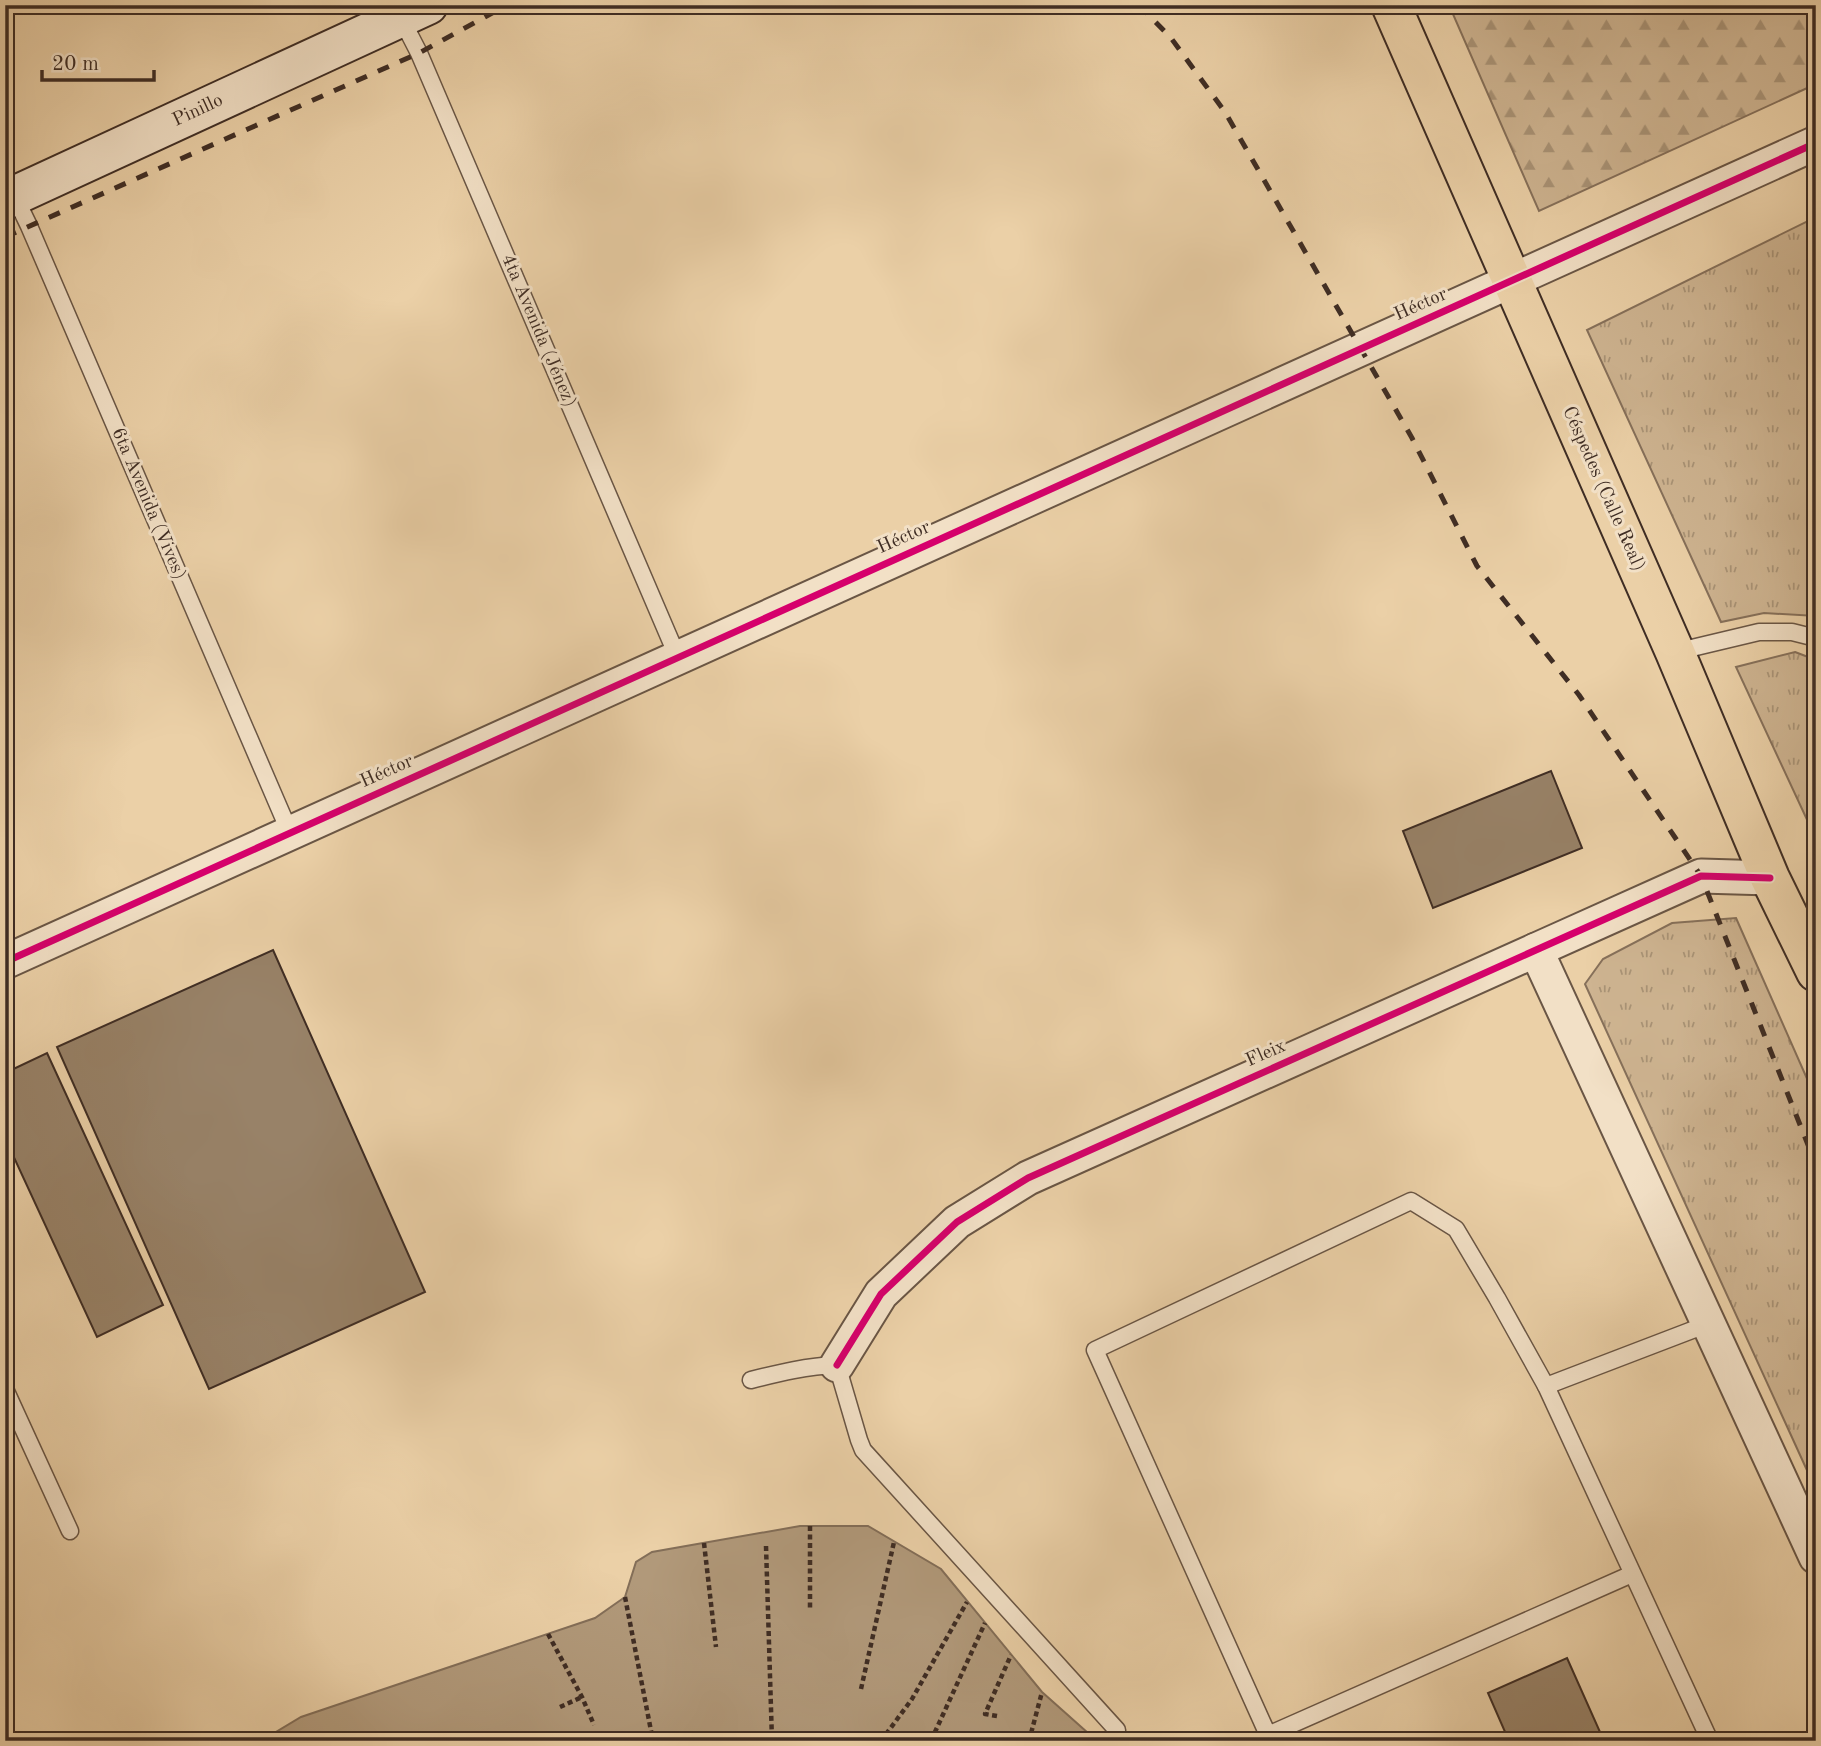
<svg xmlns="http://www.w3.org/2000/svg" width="1821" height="1746" font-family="'Old Standard TT',serif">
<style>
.grass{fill:url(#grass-tufts);stroke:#86705a;stroke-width:2}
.forest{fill:url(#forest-firs);stroke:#86705a;stroke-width:2}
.water{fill:#b1997a;stroke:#836e58;stroke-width:2}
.building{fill:#988268;stroke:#3f2d24;stroke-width:2}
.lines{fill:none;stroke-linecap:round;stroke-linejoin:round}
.lane-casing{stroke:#6a5645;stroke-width:19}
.street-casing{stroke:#6a5645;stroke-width:37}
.secondary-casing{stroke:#3f2d24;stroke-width:42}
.primary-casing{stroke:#3f2d24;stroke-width:42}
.path{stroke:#3f2d24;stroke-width:4.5;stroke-dasharray:5 3.5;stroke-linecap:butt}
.lane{stroke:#f2e0c6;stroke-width:16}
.street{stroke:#f2e0c6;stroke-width:33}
.secondary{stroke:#f2e0c6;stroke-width:38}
.primary{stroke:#ebd0a7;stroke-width:38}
.rail{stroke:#3f2d24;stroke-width:5;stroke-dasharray:12 12;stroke-linecap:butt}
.cycleway-casing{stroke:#f2e0c6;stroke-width:11}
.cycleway{stroke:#d6006c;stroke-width:7}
.labels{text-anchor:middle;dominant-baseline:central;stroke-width:6;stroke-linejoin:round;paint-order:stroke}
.street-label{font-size:19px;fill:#3f2d24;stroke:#f2e0c6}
</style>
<defs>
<pattern id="grass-tufts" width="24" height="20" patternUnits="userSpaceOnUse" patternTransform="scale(1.75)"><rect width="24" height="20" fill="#ceb491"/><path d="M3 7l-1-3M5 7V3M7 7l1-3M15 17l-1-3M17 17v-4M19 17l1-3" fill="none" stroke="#a99376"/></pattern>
<pattern id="forest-firs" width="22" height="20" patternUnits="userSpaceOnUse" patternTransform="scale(1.75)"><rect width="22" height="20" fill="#ceb491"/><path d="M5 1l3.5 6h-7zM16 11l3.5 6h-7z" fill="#a99376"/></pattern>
</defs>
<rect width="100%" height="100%" fill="#ebd0a7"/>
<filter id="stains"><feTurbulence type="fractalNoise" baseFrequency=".00286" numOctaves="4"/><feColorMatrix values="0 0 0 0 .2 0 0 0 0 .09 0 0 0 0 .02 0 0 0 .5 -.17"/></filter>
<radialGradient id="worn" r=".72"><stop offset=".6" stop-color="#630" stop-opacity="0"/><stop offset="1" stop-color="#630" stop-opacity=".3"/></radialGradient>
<!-- grass -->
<g class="grass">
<polygon points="1816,217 1816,616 1764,613 1721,622 1587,330"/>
<polygon points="1795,652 1816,660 1816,839 1736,667"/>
<polygon points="1736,918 1816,1099 1816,1490 1585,984 1603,959 1672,923"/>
</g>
<!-- forest -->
<polygon class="forest" points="1449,5 1816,5 1816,84 1539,211"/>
<!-- water -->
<polygon class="water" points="800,1526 868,1526 941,1569 1042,1692 1097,1741 261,1741 301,1717 595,1618 625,1597 636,1562 652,1552"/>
<!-- building -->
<g class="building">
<polygon points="1551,771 1582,848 1433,908 1403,831"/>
<polygon points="273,950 425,1292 209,1389 57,1047"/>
<polygon points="47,1053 163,1305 97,1337 5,1138 5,1073"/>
<polygon points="1567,1658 1604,1741 1509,1741 1488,1693"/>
</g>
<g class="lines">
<!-- lane casing -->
<g class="lane-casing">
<g id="lane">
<polyline points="401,18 419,53 678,658"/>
<polyline points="14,195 29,226 290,833"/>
<polyline points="1675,652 1759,632 1792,632 1816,638"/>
<polyline points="1708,1324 1546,1386 1710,1741"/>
<path d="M751,1380C779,1373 807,1366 837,1365L859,1440L863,1450L1117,1730"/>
<polyline points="1546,1386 1497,1298 1456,1229 1411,1201 1095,1350 1268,1735 1632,1574"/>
<polyline points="5,1389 70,1531"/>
</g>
</g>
<!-- street casing -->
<g class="street-casing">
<g id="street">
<polyline points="1536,950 1816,1557"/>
<polyline points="5,962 1816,143"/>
<polyline points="837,1365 881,1294 957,1222 1028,1178 1701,876 1770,878"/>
</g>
</g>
<!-- secondary casing -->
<g class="secondary-casing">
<polyline id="secondary" points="5,200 428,5"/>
</g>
<!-- primary casing -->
<g class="primary-casing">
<polyline id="primary" points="1391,5 1675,652 1770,878 1816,972"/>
</g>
<!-- path -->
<g class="path">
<polyline points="810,1526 810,1610"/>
<polyline points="704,1543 716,1647"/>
<polyline points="766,1546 772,1741"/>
<polyline points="625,1597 653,1741"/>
<polyline points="548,1634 582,1697 594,1725"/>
<polyline points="861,1689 894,1542"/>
<polyline points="560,1707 582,1697"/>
<polyline points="997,1716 985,1714 1011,1655"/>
<polyline points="881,1741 912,1699 967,1602"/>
<polyline points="934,1741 935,1732 985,1623"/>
<polyline points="1029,1741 1042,1692"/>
</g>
<!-- lane -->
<use href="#lane" class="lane"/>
<!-- street -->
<use href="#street" class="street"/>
<!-- secondary -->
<use href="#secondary" class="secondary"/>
<!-- primary -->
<use href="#primary" class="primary"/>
<!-- rail -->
<g class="rail">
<polyline points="1139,5 1171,38 1225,112 1412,438 1477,566 1579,695 1701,876 1816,1165"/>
<polyline points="5,237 419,53 507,5"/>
</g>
<!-- cycleway casing -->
<g class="cycleway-casing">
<g id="cycleway">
<polyline points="5,962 1816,143"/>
<polyline points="837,1365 881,1294 957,1222 1028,1178 1701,876 1770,878"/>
</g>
</g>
<!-- cycleway -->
<use href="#cycleway" class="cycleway"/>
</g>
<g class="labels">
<!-- street labels -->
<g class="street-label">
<text transform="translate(198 111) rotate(-25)">Pinillo</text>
<text transform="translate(1421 305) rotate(-24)">Héctor</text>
<text transform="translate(538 331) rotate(67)">4ta Avenida (Jénez)</text>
<text transform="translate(1603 489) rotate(66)">Céspedes (Calle Real)</text>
<text transform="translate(148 504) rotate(67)">6ta Avenida (Vives)</text>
<text transform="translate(904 538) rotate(-24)">Héctor</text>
<text transform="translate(387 772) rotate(-24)">Héctor</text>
<text transform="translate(1266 1054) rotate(-24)">Fleix</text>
</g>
</g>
<!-- margin -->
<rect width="1821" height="1746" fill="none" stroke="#ebd0a7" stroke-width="28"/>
<rect x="7" y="7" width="1807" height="1732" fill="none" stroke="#3f2d24" stroke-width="3.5"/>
<rect x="14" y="14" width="1793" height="1718" fill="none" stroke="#3f2d24" stroke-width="2"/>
<!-- scale -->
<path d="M42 70v10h112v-10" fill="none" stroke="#3f2d24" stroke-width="3.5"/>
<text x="52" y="70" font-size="21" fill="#3f2d24" stroke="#f2e0c6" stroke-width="5" paint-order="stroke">20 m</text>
<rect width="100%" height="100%" filter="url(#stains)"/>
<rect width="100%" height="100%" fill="url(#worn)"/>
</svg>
